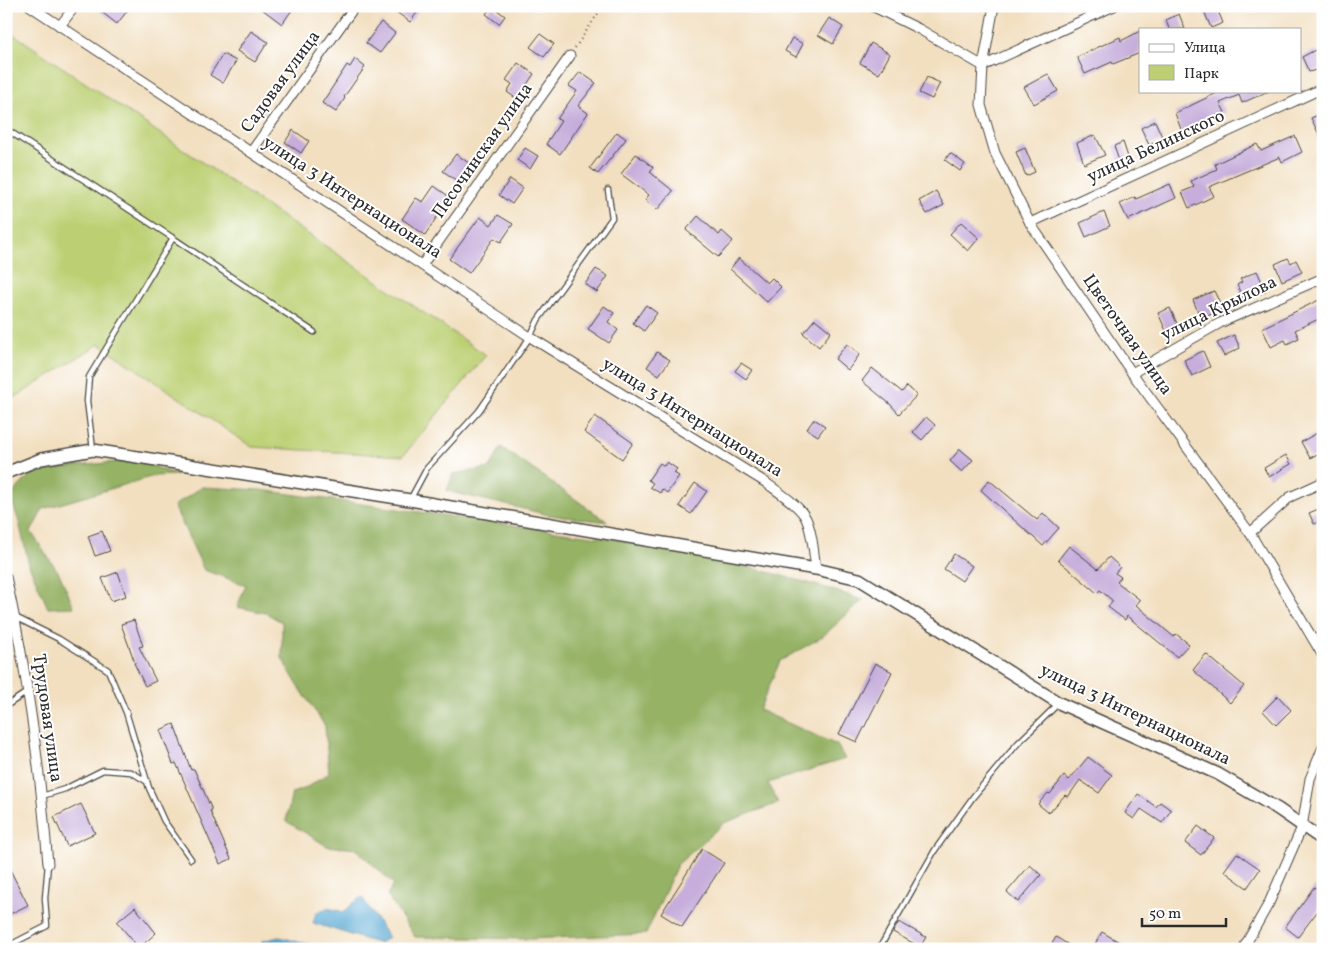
<svg xmlns="http://www.w3.org/2000/svg" width="1329" height="955" font-family="Vollkorn,serif">
<style>
.green{fill:#bcd073;stroke:#747e4f}
.forest{fill:#95b265;stroke:#606e48}
.water{fill:#59a9d3;stroke:#426a7f}
.building{fill:#c6addb}
.lines{fill:none;stroke-linecap:round;stroke-linejoin:round}
.service-casing{stroke:#494641;stroke-width:7}
.minor-casing{stroke:#494641;stroke-width:11}
.tertiary-casing{stroke:#494641;stroke-width:14}
.path{stroke:#494641;stroke-width:2;stroke-dasharray:1 4;stroke-linecap:butt}
.service{stroke:#fff;stroke-width:4.5}
.minor{stroke:#fff;stroke-width:9}
.tertiary{stroke:#fff;stroke-width:11}
.labels{text-anchor:middle;dominant-baseline:central;stroke-width:4;stroke-linejoin:round;paint-order:stroke}
.street-label{font-size:18px;fill:#2b2b2b;stroke:#fff}
</style>
<rect width="100%" height="100%" fill="#fff"/>
<filter id="ink" filterUnits="userSpaceOnUse"><feTurbulence type="fractalNoise" baseFrequency=".02" numOctaves="2"/><feDisplacementMap in="SourceGraphic" scale="10" xChannelSelector="R" yChannelSelector="G"/><feConvolveMatrix kernelMatrix="1 2 1 2 8 2 1 2 1" color-interpolation-filters="sRGB"/></filter>
<filter id="wash" filterUnits="userSpaceOnUse"><feTurbulence type="fractalNoise" baseFrequency=".0096" numOctaves="4" result="noise"/><feDisplacementMap in="SourceGraphic" scale="20" xChannelSelector="R" yChannelSelector="G"/><feGaussianBlur stdDeviation="1.12" result="paint"/><feColorMatrix in="noise" values="0 0 0 0 0 0 0 0 0 0 0 0 0 0 0 0 0 1.4 0 .05"/><feComposite in="paint" operator="in"/></filter>
<g filter="url(#wash)">
<rect width="100%" height="100%" fill="#f2dfc0"/>
<!-- green -->
<polygon class="green" points="6,29 486,355 403,456 252,447 99,344 6,403"/>
<!-- forest -->
<g class="forest">
<polygon points="501,447 608,522 549,515 447,491 453,474 490,468"/>
<polygon points="137,460 177,475 154,476 43,509 31,532 59,573 74,607 48,608 29,565 19,522 10,496 32,473 76,466"/>
<polygon points="202,487 261,490 678,548 823,587 863,600 822,637 780,661 759,710 837,745 845,759 768,783 778,803 724,823 677,865 646,934 529,939 415,937 387,895 394,884 356,849 327,846 286,821 292,793 304,789 329,773 325,726 297,684 282,658 282,622 266,613 237,607 246,585 204,570 174,506"/>
</g>
<!-- water -->
<g class="water">
<polygon points="362,897 388,937 380,944 313,923 316,913 327,908 345,912 352,904"/>
<polygon points="279,937 328,949 261,949 262,941"/>
</g>
<g id="blocks">
<!-- building -->
<g class="building">
<polygon points="94,6 131,6 117,24"/>
<polygon points="258,6 287,6 292,10 282,24"/>
<polygon points="388,6 422,6 410,22"/>
<polygon points="492,6 505,16 499,24 486,14"/>
<polygon points="1202,6 1216,6 1223,23 1211,28"/>
<polygon points="1179,14 1185,29 1169,29 1166,20"/>
<polygon points="829,18 843,27 833,44 818,35"/>
<polygon points="381,22 395,33 380,53 366,43"/>
<polygon points="251,31 268,42 255,62 237,51"/>
<polygon points="1140,31 1140,53 1113,64 1112,62 1085,74 1077,57 1120,37 1121,41"/>
<polygon points="540,34 554,44 544,57 530,47"/>
<polygon points="792,38 803,44 796,57 785,51"/>
<polygon points="871,43 890,54 879,74 860,63"/>
<polygon points="1315,50 1323,68 1309,72 1302,57"/>
<polygon points="223,54 236,61 223,83 210,75"/>
<polygon points="355,59 365,67 344,97 345,98 336,112 322,103 347,65 350,67"/>
<polygon points="518,63 534,74 517,99 507,92 512,84 506,80"/>
<polygon points="580,72 596,83 578,106 588,113 560,154 546,144 561,121 557,119 577,91 569,86"/>
<polygon points="1048,74 1058,91 1034,104 1024,87"/>
<polygon points="927,77 940,83 932,99 919,93"/>
<polygon points="1221,91 1269,91 1242,103 1239,95 1220,103 1225,112 1182,132 1175,113"/>
<polygon points="1323,113 1323,143 1311,118"/>
<polygon points="1155,121 1163,139 1149,145 1141,128"/>
<polygon points="293,130 309,141 301,153 285,142"/>
<polygon points="617,132 626,139 598,174 590,168"/>
<polygon points="1095,135 1105,155 1084,164 1077,143"/>
<polygon points="1295,136 1302,152 1282,162 1280,157 1209,187 1214,196 1189,208 1182,192 1194,187 1191,181 1217,169 1215,164 1257,144 1261,151"/>
<polygon points="1123,142 1128,157 1119,161 1114,146"/>
<polygon points="525,148 538,156 530,169 517,160"/>
<polygon points="1025,148 1035,172 1026,176 1016,152"/>
<polygon points="950,153 965,164 960,171 945,160"/>
<polygon points="456,154 473,166 460,183 443,171"/>
<polygon points="636,154 653,167 650,172 673,191 657,210 645,200 649,195 621,174"/>
<polygon points="510,179 523,188 512,204 499,195"/>
<polygon points="1170,184 1176,198 1128,220 1120,204 1135,197 1136,199"/>
<polygon points="434,186 450,197 425,235 402,219 416,198 423,202"/>
<polygon points="936,191 944,205 927,214 919,201"/>
<polygon points="1104,212 1110,226 1086,237 1080,223"/>
<polygon points="498,215 513,224 501,242 494,238 469,273 449,259 480,217 491,225"/>
<polygon points="698,216 719,235 722,231 733,241 718,257 686,230"/>
<polygon points="961,222 979,238 968,251 950,234"/>
<polygon points="739,258 767,283 772,278 781,287 767,302 730,269"/>
<polygon points="1288,258 1291,263 1296,260 1302,272 1282,281 1275,264"/>
<polygon points="596,269 608,276 597,292 585,284"/>
<polygon points="1257,271 1266,291 1244,301 1237,285 1242,282 1240,279"/>
<polygon points="1214,291 1223,309 1201,319 1193,300"/>
<polygon points="1323,298 1323,317 1295,330 1299,338 1287,344 1285,340 1271,347 1262,328"/>
<polygon points="646,305 657,313 644,331 633,323"/>
<polygon points="604,306 614,313 608,322 618,330 609,343 588,329"/>
<polygon points="1170,308 1179,328 1167,333 1158,313"/>
<polygon points="815,319 831,332 819,347 803,333"/>
<polygon points="1234,335 1240,348 1224,356 1217,343"/>
<polygon points="847,344 860,354 848,370 835,359"/>
<polygon points="1203,351 1210,367 1192,376 1184,360"/>
<polygon points="657,352 670,360 659,375 647,367"/>
<polygon points="741,363 752,370 746,379 735,371"/>
<polygon points="872,368 902,392 907,386 917,395 899,414 890,404 862,381"/>
<polygon points="595,416 633,443 622,459 584,432"/>
<polygon points="926,417 935,425 922,440 913,432"/>
<polygon points="814,419 825,426 818,436 807,429"/>
<polygon points="1319,432 1323,439 1323,451 1310,458 1301,442"/>
<polygon points="960,449 973,460 962,472 950,461"/>
<polygon points="1286,455 1291,464 1269,477 1264,468"/>
<polygon points="667,462 677,469 674,473 679,476 667,493 662,489 660,493 650,487 653,483 648,480 660,463 664,466"/>
<polygon points="989,480 1037,520 1043,513 1059,528 1043,546 981,490"/>
<polygon points="695,483 707,491 691,514 679,506"/>
<polygon points="1323,507 1323,520 1314,524 1309,513"/>
<polygon points="102,531 110,551 95,556 88,536"/>
<polygon points="1069,546 1098,569 1109,557 1120,567 1115,573 1121,577 1117,582 1140,600 1136,605 1174,637 1176,634 1189,644 1177,657 1127,616 1125,620 1108,607 1113,601 1100,590 1097,593 1058,560"/>
<polygon points="954,554 972,566 962,581 944,569"/>
<polygon points="118,572 126,596 111,601 102,578"/>
<polygon points="134,620 143,646 139,647 156,681 145,686 134,663 135,663 121,624"/>
<polygon points="1206,654 1244,686 1230,703 1193,670"/>
<polygon points="875,663 892,672 857,742 839,734"/>
<polygon points="1278,696 1291,710 1276,725 1263,711"/>
<polygon points="174,724 191,770 194,769 212,810 210,811 231,859 220,864 176,763 173,764 160,730"/>
<polygon points="1088,757 1112,775 1099,793 1080,780 1068,797 1065,795 1049,813 1038,804 1048,793 1050,794 1064,776 1069,780"/>
<polygon points="1138,794 1156,807 1160,802 1171,810 1162,823 1141,809 1134,819 1125,813"/>
<polygon points="81,804 95,833 67,846 54,817"/>
<polygon points="1198,826 1214,838 1201,855 1185,843"/>
<polygon points="702,849 724,863 682,927 661,914"/>
<polygon points="1237,853 1260,869 1247,888 1224,871"/>
<polygon points="6,862 28,905 6,916"/>
<polygon points="1030,865 1041,875 1018,902 1007,892"/>
<polygon points="1314,887 1323,892 1323,904 1298,937 1285,927"/>
<polygon points="135,907 156,933 139,948 117,922"/>
<polygon points="899,922 926,937 920,947 893,932"/>
<polygon points="1102,932 1131,949 1092,949"/>
<polygon points="1056,937 1075,949 1049,949"/>
</g>
</g>
</g>
<g filter="url(#ink)">
<use href="#blocks" fill-opacity="0" stroke="#494641" stroke-width="1"/>
<g class="lines">
<!-- service casing -->
<g class="service-casing">
<g id="service">
<polyline points="6,129 173,238"/>
<polyline points="93,449 87,401 89,377 173,238 314,332"/>
<polyline points="411,498 427,468 479,411 530,337 538,320 612,218 608,190"/>
<polyline points="15,617 59,639 108,670 126,712 149,788 164,821 191,859"/>
<polyline points="6,706 27,692"/>
<polyline points="42,796 65,789 103,770 131,772 146,781"/>
<polyline points="6,947 47,926 45,898 48,864"/>
<polyline points="879,949 935,850 973,797 1018,743 1059,703"/>
</g>
</g>
<!-- minor casing -->
<g class="minor-casing">
<g id="minor">
<path d="M30,6L530,337L765,482C778,492 795,502 804,515C812,527 814,555 816,569"/>
<polyline points="872,6 919,29 983,66 1114,6"/>
<polyline points="994,6 983,66 981,105 995,153 1030,223 1132,373 1250,533 1323,656"/>
<polyline points="60,26 75,6"/>
<polyline points="251,152 355,6"/>
<polyline points="1030,223 1323,88"/>
<polyline points="422,265 570,56"/>
<polyline points="1132,373 1220,323 1323,278"/>
<polyline points="1250,533 1290,497 1323,482"/>
<path d="M6,577C27,671 40,768 48,864"/>
<polyline points="1243,949 1269,903 1302,827 1310,779 1323,747"/>
</g>
</g>
<!-- tertiary casing -->
<g class="tertiary-casing">
<polyline id="tertiary" points="6,473 41,459 93,450 410,500 816,569 859,579 1059,703 1218,774 1278,809 1323,840"/>
</g>
<!-- path -->
<polyline class="path" points="575,48 603,6"/>
<!-- service -->
<use href="#service" class="service"/>
<!-- minor -->
<use href="#minor" class="minor"/>
<!-- tertiary -->
<use href="#tertiary" class="tertiary"/>
</g>
</g>
<g class="labels">
<!-- street labels -->
<g class="street-label">
<text transform="translate(281 82) rotate(-54)">Садовая улица</text>
<text transform="translate(1156 147) rotate(-25)">улица Белинского</text>
<text transform="translate(483 151) rotate(-55)">Песочинская улица</text>
<text transform="translate(352 198) rotate(33)">улица 3 Интернационала</text>
<text transform="translate(1219 309) rotate(-26)">улица Крылова</text>
<text transform="translate(1127 335) rotate(55)">Цветочная улица</text>
<text transform="translate(692 418) rotate(32)">улица 3 Интернационала</text>
<text transform="translate(1135 715) rotate(26)">улица 3 Интернационала</text>
<text transform="translate(47 718) rotate(82)">Трудовая улица</text>
</g>
</g>
<!-- margin -->
<rect width="1329" height="955" fill="none" stroke="#fff" stroke-width="25"/>
<!-- legend -->
<rect x="1139" y="28" width="162" height="65" fill="#ffffff" stroke="#aaaaaa"/>
<rect x="1149" y="44" width="25" height="8" fill="#ffffff" stroke="#aaaaaa"/>
<text x="1184" y="52" font-size="15" fill="#2b2b2b">Улица</text>
<rect x="1149" y="65" width="25" height="15" fill="#bcd073" stroke="#aaaaaa"/>
<text x="1184" y="78" font-size="15" fill="#2b2b2b">Парк</text>
<!-- scale -->
<path d="M1142 918v8h84v-8" fill="none" stroke="#2b2b2b" stroke-width="2.5"/>
<text x="1149" y="918" font-size="15" fill="#2b2b2b" stroke="#ffffff" stroke-width="4" paint-order="stroke">50 m</text>
</svg>
